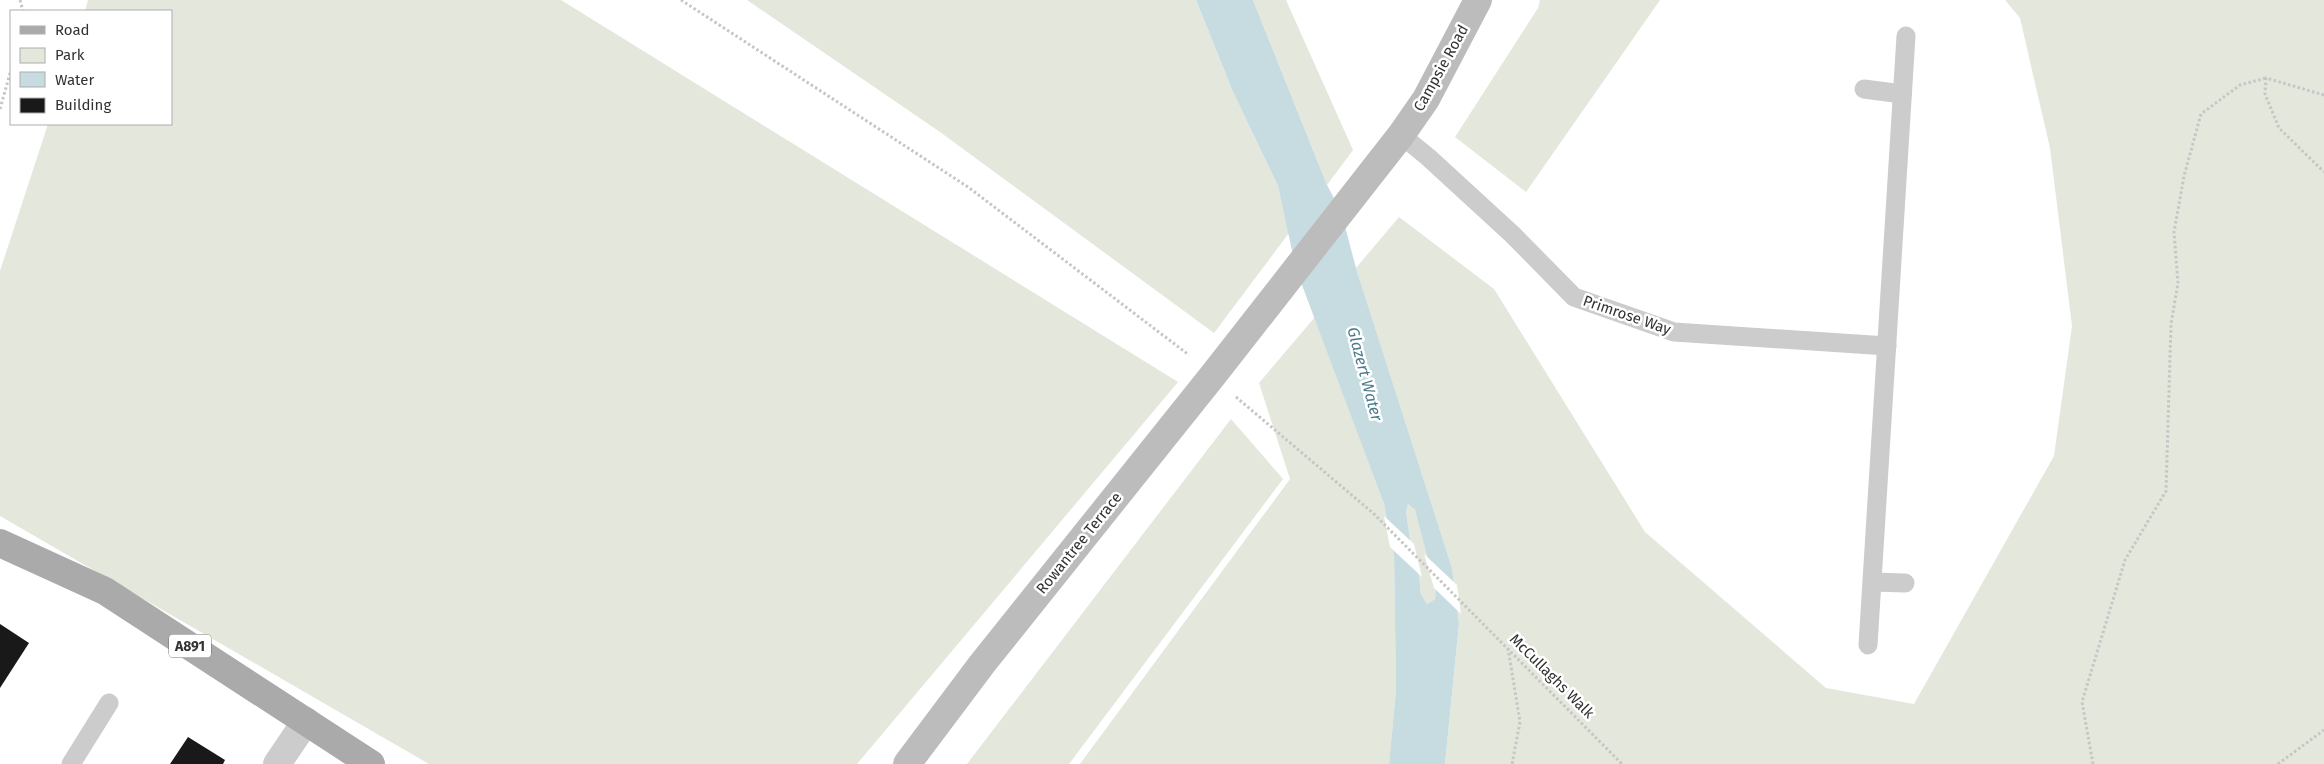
<svg xmlns="http://www.w3.org/2000/svg" width="2324" height="764" font-family="'Fira Sans',sans-serif">
<style>
.green{fill:#e3e7dc}
.water{fill:#c7dce1;fill-rule:evenodd}
.pier{fill:#fff}
.building{fill:#191919}
.lines{fill:none;stroke-linecap:round;stroke-linejoin:round}
.path{stroke:#c6c6c6;stroke-width:3;stroke-dasharray:2.5 2.5;stroke-linecap:butt}
.lane{stroke:#ccc;stroke-width:19}
.street{stroke:#ccc;stroke-width:28}
.secondary{stroke:#bcbcbc;stroke-width:28}
.primary{stroke:#aaa;stroke-width:28}
.labels{text-anchor:middle;dominant-baseline:central;stroke-width:5;stroke-linejoin:round;paint-order:stroke}
.shield{fill:#fff;stroke:#707070;stroke-width:1}
.shield-label{font-size:14px;font-weight:bold;fill:#323232}
.street-label{font-size:15px;fill:#323232;stroke:#fff}
.water-label{font-size:16px;font-style:italic;fill:#497c8a;stroke:#fff}
</style>
<rect width="100%" height="100%" fill="#fff"/>
<!-- green -->
<g class="green">
<polygon points="88,0 561,0 1178,382 857,764 429,764 0,516 0,271 48,124 171,124 171,11 85,11"/>
<polygon points="747,0 1196,0 1233,92 1278,186 1289,233 1214,333 940,132"/>
<polygon points="1253,0 1286,0 1353,150 1327,185"/>
<polygon points="1540,0 1660,0 1526,192 1455,137 1538,8"/>
<polygon points="2005,0 2324,0 2324,764 1445,764 1459,624 1452,568 1356,268 1399,217 1494,289 1645,532 1826,688 1914,704 2054,456 2072,326 2050,148 2020,18"/>
<polygon points="1315,317 1384,504 1394,555 1396,690 1389,764 1080,764 1290,479 1259,383"/>
<polygon points="1231,419 1283,479 1069,764 967,764"/>
<polygon points="1408,504 1415,510 1437,589 1435,599 1427,604 1421,594 1419,576 1410,539 1406,511"/>
</g>
<!-- water -->
<path class="water" d="M1196,0H1253L1327,185L1341,211L1356,268L1452,568L1459,624L1445,764H1389L1396,690L1394,555L1384,504L1296,269L1278,186L1233,92ZM1408,504L1415,510L1436,589L1435,599L1427,604L1421,594L1419,576L1410,539L1406,511Z"/>
<!-- pier -->
<g class="pier">
<polygon points="1384,516 1414,544 1422,577 1390,547"/>
<polygon points="1424,554 1457,585 1461,614 1434,588"/>
</g>
<!-- building -->
<g class="building">
<polygon points="0,624 29,643 0,688"/>
<polygon points="188,737 225,760 223,764 170,764"/>
</g>
<g class="lines">
<!-- path -->
<g class="path">
<polyline points="20,0 23,11"/>
<polyline points="681,0 968,187 1189,355"/>
<polyline points="2324,95 2266,78 2265,94 2279,128 2324,172"/>
<polyline points="0,109 11,70"/>
<polyline points="1236,397 1373,513 1622,764"/>
<polyline points="1508,648 1520,722 1512,764"/>
<polyline points="2093,764 2082,702 2125,560 2166,491 2171,324 2178,283 2174,232 2184,176 2201,114 2240,85 2266,78"/>
<polyline points="2278,764 2324,730"/>
</g>
<!-- lane -->
<g class="lane">
<polyline points="1864,89 1902,94"/>
<polyline points="1401,135 1428,157 1513,235 1574,297 1674,332 1887,346"/>
<polyline points="1873,582 1905,583"/>
<polyline points="1868,645 1906,36"/>
<polyline points="71,764 109,703"/>
</g>
<!-- street -->
<polyline class="street" points="277,764 306,721"/>
<!-- secondary -->
<polyline class="secondary" points="907,764 982,664 1214,374 1401,135 1426,99 1478,0"/>
<!-- primary -->
<polyline class="primary" points="0,543 105,591 371,764"/>
</g>
<g class="labels">
<!-- shield labels -->
<rect class="shield" x="169" y="634.5" width="42" height="23" rx="4"/>
<g class="shield-label">
<text x="190" y="646">A891</text>
</g>
<!-- street labels -->
<g class="street-label">
<text transform="translate(1441 68) rotate(-61)">Campsie Road</text>
<text transform="translate(1627 315) rotate(19)">Primrose Way</text>
<text transform="translate(1079 543) rotate(-51)">Rowantree Terrace</text>
<text transform="translate(1552 676) rotate(45)">McCullaghs Walk</text>
</g>
<!-- water labels -->
<g class="water-label">
<text transform="translate(1365 374) rotate(75)">Glazert Water</text>
</g>
</g>
<!-- legend -->
<rect x="10" y="10" width="162" height="115" fill="#ffffff" stroke="#adadad"/>
<rect x="20" y="26" width="25" height="8" fill="#aaaaaa" stroke="#adadad"/>
<text x="55" y="35" font-size="15" fill="#323232">Road</text>
<rect x="20" y="48" width="25" height="15" fill="#e3e7dc" stroke="#adadad"/>
<text x="55" y="60" font-size="15" fill="#323232">Park</text>
<rect x="20" y="72" width="25" height="15" fill="#c7dce1" stroke="#adadad"/>
<text x="55" y="85" font-size="15" fill="#323232">Water</text>
<rect x="20" y="98" width="25" height="15" fill="#191919" stroke="#adadad"/>
<text x="55" y="110" font-size="15" fill="#323232">Building</text>
</svg>
